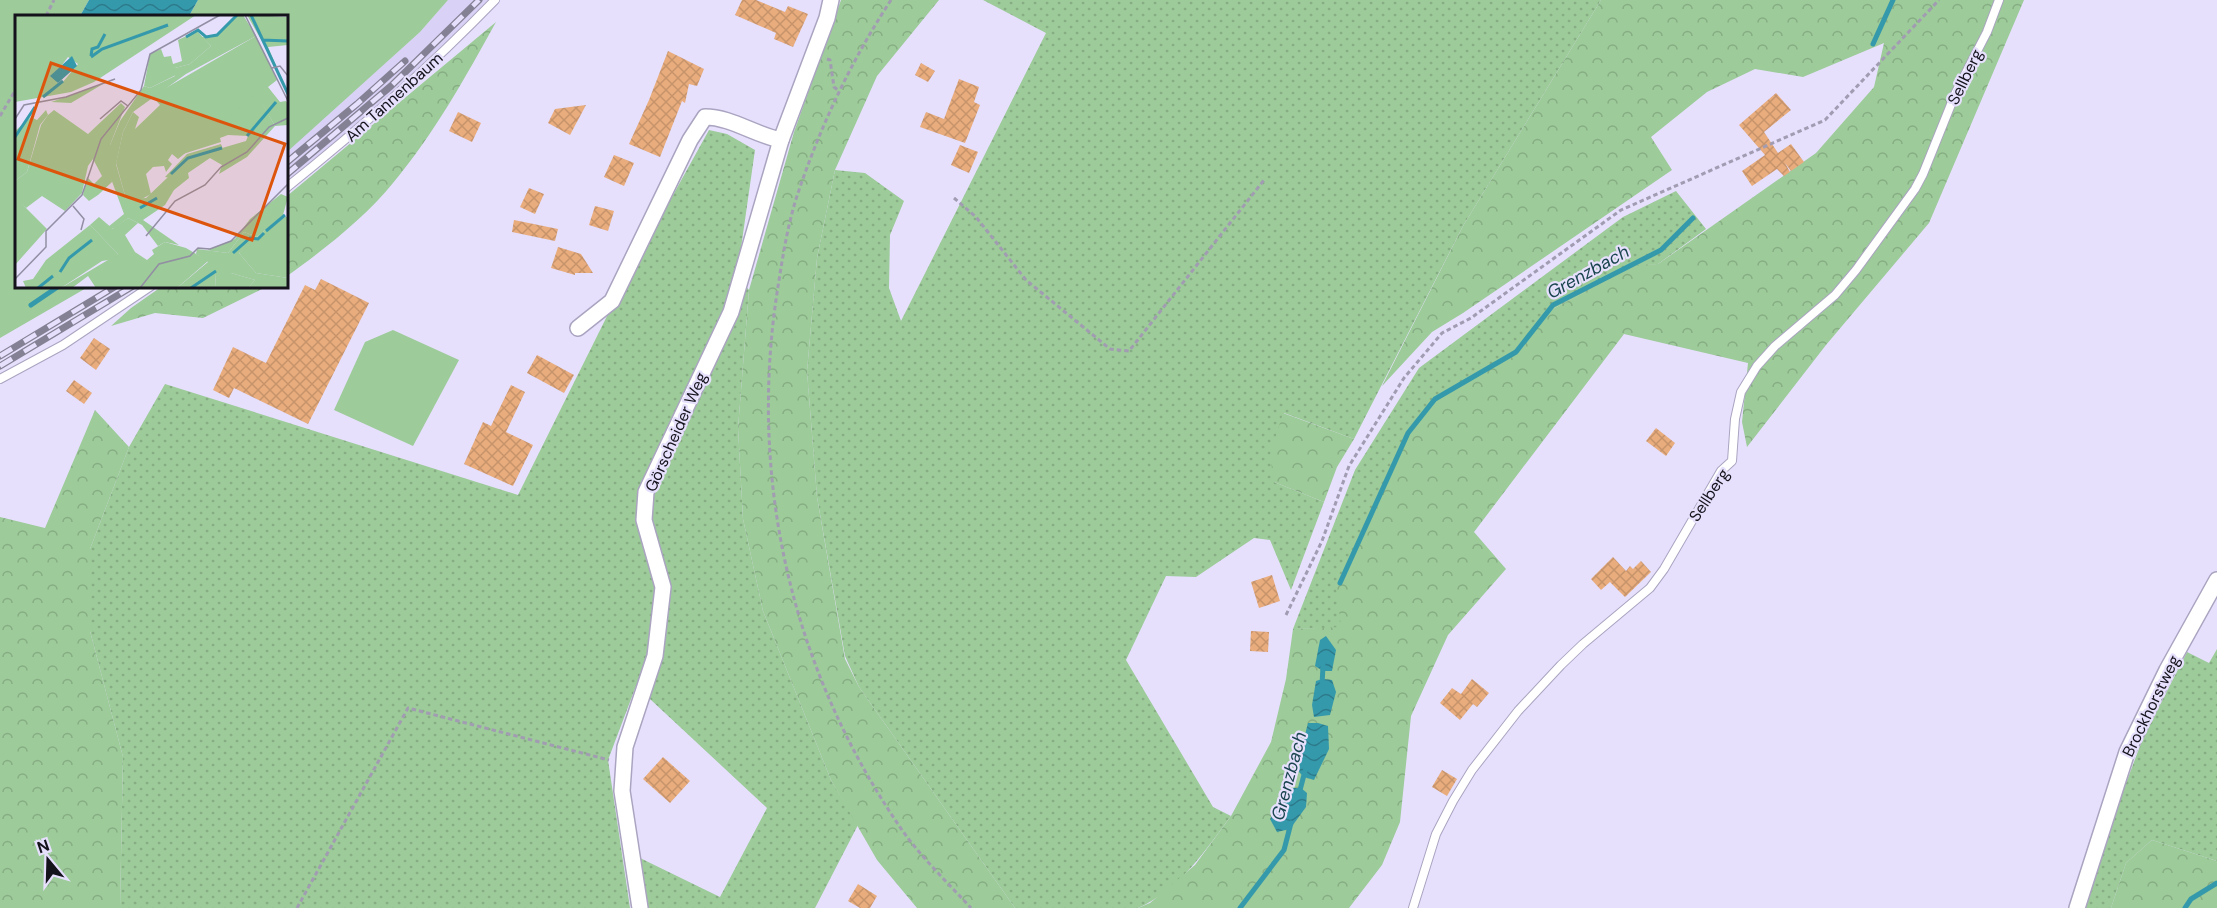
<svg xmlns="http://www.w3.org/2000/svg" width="2217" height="908" font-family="'DM Sans',sans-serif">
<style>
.built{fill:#dad2f6}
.grass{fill:url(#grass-dots)}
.forest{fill:url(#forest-crowns)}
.park{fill:#9dcb99}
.water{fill:url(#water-waves)}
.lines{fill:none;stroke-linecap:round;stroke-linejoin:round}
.stream{stroke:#3599ac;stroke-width:5}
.building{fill:url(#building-cross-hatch)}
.lane-casing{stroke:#aaa4c0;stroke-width:10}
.street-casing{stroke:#aaa4c0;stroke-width:18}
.path{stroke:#a19cb2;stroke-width:3;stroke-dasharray:4.5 3;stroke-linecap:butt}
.lane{stroke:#fff;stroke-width:8}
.street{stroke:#fff;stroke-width:15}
.rail-casing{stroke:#858195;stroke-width:7}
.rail{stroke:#e6e0fd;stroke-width:4.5;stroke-dasharray:14;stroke-linecap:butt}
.labels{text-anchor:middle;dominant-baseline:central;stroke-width:4.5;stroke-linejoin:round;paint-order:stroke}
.street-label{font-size:16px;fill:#14121b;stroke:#e6e0fd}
.water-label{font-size:18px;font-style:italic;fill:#1a454e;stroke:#e6e0fd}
.inset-river{fill:none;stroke:#3599ac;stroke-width:3}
.inset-road{fill:none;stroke:#928ea3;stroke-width:1.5}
.view{fill:#dd550d;fill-opacity:0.15;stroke:#dd550d;stroke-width:3}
.inset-edge{fill:none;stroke:#14121b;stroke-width:3}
</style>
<defs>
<pattern id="grass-dots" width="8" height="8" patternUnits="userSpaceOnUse" patternTransform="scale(1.5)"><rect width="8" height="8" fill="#9dcb99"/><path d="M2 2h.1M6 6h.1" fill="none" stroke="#86ad83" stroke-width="1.8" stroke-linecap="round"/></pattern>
<pattern id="forest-crowns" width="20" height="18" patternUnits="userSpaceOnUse" patternTransform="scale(1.5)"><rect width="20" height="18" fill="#9dcb99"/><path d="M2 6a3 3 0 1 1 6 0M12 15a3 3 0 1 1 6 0" fill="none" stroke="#86ad83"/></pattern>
<pattern id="water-waves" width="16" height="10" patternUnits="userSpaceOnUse" patternTransform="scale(1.5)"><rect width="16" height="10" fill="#3599ac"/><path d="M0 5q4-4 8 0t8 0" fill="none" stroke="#2c7b8b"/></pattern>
<pattern id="building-cross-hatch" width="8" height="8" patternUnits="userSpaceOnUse" patternTransform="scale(1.5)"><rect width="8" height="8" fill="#e8ac7d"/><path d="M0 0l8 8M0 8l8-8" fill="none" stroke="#c6936b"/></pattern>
</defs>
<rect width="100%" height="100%" fill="#e6e0fd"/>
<!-- built -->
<polygon class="built" points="448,0 489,0 383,102 287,183 286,152 420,32"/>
<!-- grass -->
<g class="grass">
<path d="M983,0H1601L1463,226L1354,439L1284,413L1274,482L1324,502L1291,590L1270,540L1254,538L1196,577L1166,576L1126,660L1213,807L1231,816C1205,851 1179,890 1138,908H1015L859,687L845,656L817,497L807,371L817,258L835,170L865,173L904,201L890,235L889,288L901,321L1046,33Z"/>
<polygon points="709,130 727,134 755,150 737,276 749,290 738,428 743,519 763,611 831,780 858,825 815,908 646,908 640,858 720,897 767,808 636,686 608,760 630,908 120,908 123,757 90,631 90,549 129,447 165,384 518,495 616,298"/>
<polygon points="1676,191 1706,229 1658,264 1636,266 1549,311 1522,348 1507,357 1341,628 1293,629 1355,470 1419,368 1623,217"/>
<polygon points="2217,649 2217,861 2152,840 2126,863 2111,908 2082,908 2099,855 2143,738 2187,652 2209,663"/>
</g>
<!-- forest -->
<g class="forest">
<polygon points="841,0 939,0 877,76 835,170 817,258 807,371 817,497 845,659 859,687 1015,908 917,908 877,860 831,780 763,611 743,519 738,428 749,290 794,132"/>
<polygon points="1601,0 2024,0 1929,223 1826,345 1747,447 1742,422 1748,363 1624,334 1474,532 1506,569 1448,635 1411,716 1400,822 1382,865 1349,908 1138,908 1150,903 1195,865 1231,816 1271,742 1286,679 1293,629 1341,627 1336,586 1408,432 1433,400 1522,348 1549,311 1636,265 1658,264 1816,153 1874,87 1884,43 1803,77 1755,69 1707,92 1651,137 1672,170 1463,313 1432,332 1382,386 1463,226"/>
<path d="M496,22C465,78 434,134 393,183C367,216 321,252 287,276V196Z"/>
<polygon points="161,287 161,286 266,287 203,318 155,313 111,326 131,308"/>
<polygon points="95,410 129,447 90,549 90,631 123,757 120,908 0,908 0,517 45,528"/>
<polygon points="1283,413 1354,439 1337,467 1324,502 1274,482 1270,455"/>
<polygon points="2152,840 2217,861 2217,908 2111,908 2126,863"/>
</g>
<!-- park -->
<g class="park">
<polygon points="0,0 89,0 80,16 16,16 16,286 88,287 0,338"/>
<polygon points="198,0 448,0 420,32 287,152 286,16 189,16"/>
<polygon points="393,330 459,360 413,446 334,410 365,342"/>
</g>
<!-- water -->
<g class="water">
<polygon points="89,0 198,0 189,16 80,16"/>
<polygon points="1326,636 1336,650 1332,671 1323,671 1315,666 1320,640"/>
<polygon points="1322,679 1332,680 1336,692 1330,715 1314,717 1312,705 1316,681"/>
<polygon points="1308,723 1318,723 1328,726 1329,749 1314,780 1304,777 1299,772 1301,750"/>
<polygon points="1290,788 1301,788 1307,793 1306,807 1290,829 1277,832 1270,819"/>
</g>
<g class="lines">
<!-- stream -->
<g class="stream">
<polyline points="1873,44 1893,0"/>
<polyline points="31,305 59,286"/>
<polyline points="1340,583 1408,433 1435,399 1516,352 1553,305 1661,250 1693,218"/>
<polyline points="1322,686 1323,665"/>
<polyline points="1299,794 1305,771"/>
<polyline points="1240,908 1284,850 1291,823"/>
<polyline points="2185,908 2191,899 2217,883"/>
</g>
</g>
<!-- building -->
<g class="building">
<polygon points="742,0 756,0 785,12 788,6 808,14 793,47 774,39 776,33 735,15"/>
<polygon points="668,51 704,69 697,86 689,84 685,103 682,101 660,157 629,144 649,100"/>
<polygon points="921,63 935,71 928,82 915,75"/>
<polygon points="959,79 979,87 974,102 980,105 965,143 920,127 926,112 944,119"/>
<polygon points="1776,93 1791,110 1764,132 1778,153 1791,144 1804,162 1791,171 1785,163 1790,172 1784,176 1777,169 1752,186 1742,171 1765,155 1739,125"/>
<polygon points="586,105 570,135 548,123 555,109"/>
<polygon points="458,112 481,123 472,142 449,131"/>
<polygon points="960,145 978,152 969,173 951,165"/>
<polygon points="614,155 634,163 624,186 604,177"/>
<polygon points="529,188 544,194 535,214 520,207"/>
<polygon points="595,206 614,211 608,231 589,225"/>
<polygon points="514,220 558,229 555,241 512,232"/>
<polygon points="558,247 581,254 593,273 575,273 575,275 551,268"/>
<polygon points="321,279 369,303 308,424 234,388 229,398 213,390 233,347 266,363 305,285 315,290"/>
<polygon points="94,338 110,349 96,370 80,358"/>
<polygon points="537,355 574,375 564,393 527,373"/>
<polygon points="74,380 92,393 84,404 66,391"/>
<polygon points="511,385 525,392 506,432 533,445 513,486 464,464 483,422 491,426"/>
<polygon points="1656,428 1675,443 1666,456 1646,441"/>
<polygon points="1613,557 1626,571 1630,566 1633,569 1641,561 1651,572 1625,597 1610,582 1601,590 1591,579"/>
<polygon points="1272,575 1280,601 1259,608 1251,582"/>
<polygon points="1251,631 1269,632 1268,652 1250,651"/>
<polygon points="1472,679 1489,693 1477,707 1473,704 1460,720 1440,703 1452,688 1461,694"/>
<polygon points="663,757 690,781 670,803 643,779"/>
<polygon points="1442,770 1457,779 1447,796 1432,787"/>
<polygon points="858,884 877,896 870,908 860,908 848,901"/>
</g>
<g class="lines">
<!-- lane casing -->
<g class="lane-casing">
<g id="lane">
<path d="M286,188C360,129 430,67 495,0"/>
<polyline points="0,379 63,345 151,286"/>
<polyline points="1413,908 1436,834 1453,801 1472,770 1518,711 1561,665 1583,644 1650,588 1664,569 1721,471 1732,461 1735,419 1741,392 1757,366 1775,346 1835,295 1856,270 1915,189 1923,174 1956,92 1987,32 1999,0"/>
</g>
</g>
<!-- street casing -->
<g class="street-casing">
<g id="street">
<path d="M578,328L612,301L690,140L705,117C731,117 755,135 781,140"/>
<polyline points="640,908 622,791 625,747 655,656 663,587 644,520 646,492 731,312 781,140 827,18 831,0"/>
<polyline points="2077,908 2127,752 2167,670 2217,580"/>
</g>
</g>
<!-- path -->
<g class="path">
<path d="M891,0C851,61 820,127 797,196C787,227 782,261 777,293C748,483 793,672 902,830C921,857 948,883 971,908"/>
<polyline points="46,16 54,0"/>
<polyline points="827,59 830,60 834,87 839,91"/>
<polyline points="0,116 16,89"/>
<polyline points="954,198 976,217 1026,280 1110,349 1129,351 1264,180"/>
<polyline points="1286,615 1322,541 1349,466 1404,378 1442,333 1471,318 1621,210 1825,120 1939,0"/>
<polyline points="297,908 408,708 609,760"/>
</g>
<!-- lane -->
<use href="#lane" class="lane"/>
<!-- street -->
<use href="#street" class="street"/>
<!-- rail casing -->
<g class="rail-casing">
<g id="rail">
<polyline points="286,163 357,104 405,61"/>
<polyline points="286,175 391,86 479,0"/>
<polyline points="0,356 116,286"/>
<polyline points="0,366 133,286"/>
</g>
</g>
<!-- rail -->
<use href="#rail" class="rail"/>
</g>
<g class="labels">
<!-- street labels -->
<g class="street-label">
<text transform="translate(1965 77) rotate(-64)">Sellberg</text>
<text transform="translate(394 97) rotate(-42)">Am Tannenbaum</text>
<text transform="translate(676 432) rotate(-66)">Görscheider Weg</text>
<text transform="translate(1709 495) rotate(-57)">Sellberg</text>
<text transform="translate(2151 706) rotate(-64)">Brockhorstweg</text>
</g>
<!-- water labels -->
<g class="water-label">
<text transform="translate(1588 272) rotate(-29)">Grenzbach</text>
<text transform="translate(1289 776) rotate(-75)">Grenzbach</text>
</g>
</g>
<!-- overview -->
<g transform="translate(15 15)">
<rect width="273" height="273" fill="#e6e0fd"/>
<path d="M182,16L196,31L175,49L160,53L161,60L135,73L129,71L135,39L146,34L149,42L156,41L158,49L167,46L163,25ZM241,21L262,65L253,72L265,87L271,86L273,90V110L260,111L242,80L163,144L157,139L153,145L157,149L151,157L149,151L138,152L131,159L136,179L125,185L111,184L101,148L108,117L118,97L124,102L120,114L145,90L137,81ZM106,88L110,92L95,130L97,167L83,180L74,186L68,180L72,162L79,169L87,161L78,144L73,151L67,178L50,196L27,181L11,193L3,186L0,188V166L12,157L26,110L33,100L39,95L73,119ZM206,129L208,134L173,143L155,163L150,162L172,139ZM266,179L273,182L268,200L242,222L229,217L213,238L182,234L192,235L220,224L235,204ZM84,202L98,214L113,203L123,208L110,220L120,237L132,245L139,239L137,235L150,227L171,233L193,246L162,273H81L73,261L57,273H46L103,239L75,210ZM270,202H273V263L241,258L224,238ZM201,258H216L240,265L233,273H200Z" fill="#9dcb99"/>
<path d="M221,0H228L241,21L171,59L118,97L108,117L101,149L111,184L131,183L173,143L231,126L233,121L213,120L205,123L206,127L168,139L242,79L260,111L232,142L204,159L207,150L195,143L173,158L174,163L159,175L150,190L128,205L164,230L150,227L143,231L127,210L113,203L99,214L93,212L109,199L95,161V130L105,106L129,71L135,73L160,61V53L175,49L196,31L187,22L201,21ZM232,0L273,2V30L253,32L261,51ZM88,69L56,88L36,87L39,86ZM31,95L33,100L25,110L12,157L0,166V116L16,102L22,105ZM3,185L32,214L0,250V188ZM268,200L245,225L224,238L241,258L273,263V273H233L240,265L216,258H201L200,273H162L193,247L181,239L182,234L213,238L229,217L242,222ZM75,210L103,239L99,244L87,246L46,273H11L8,266L18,264L31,245Z" fill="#9dcb99"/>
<path d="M237,0L263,3L268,7L266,25L251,23Z" fill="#9dcb99"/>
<path d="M0,0H181L79,67L56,77L0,87ZM53,42L63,49L47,68H43L38,62Z" fill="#9dcb99" fill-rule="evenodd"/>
<path d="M57,41L62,51L43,68L35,61Z" fill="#3599ac"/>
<path class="inset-river" d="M236,0L273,79M171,22L183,15L191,22L202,20L222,0M247,25L273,26M76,41L77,34L83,32L90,19M76,42L87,34L153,10M28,82L48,66M232,121L261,87M0,122L20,92M156,159L173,143L207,133M125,193L142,183M251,216L270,200M218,238L235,223L243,224L249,218M45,257L54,243L77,225M23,273L38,261M176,273L201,256"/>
<path class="inset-road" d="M230,0L273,86M257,53L265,51L273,61M0,104L9,90L51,82L100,64M85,104L106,86L113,91M58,191L69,204L66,215M131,221L160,186L190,170L206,152L232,137L254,112L273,103M0,264L31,232V216L67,180L86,124L126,75L135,39L205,0M125,273L144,249L175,241L183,233L195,234L216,226L273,169"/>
<path class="view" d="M36,48L270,129L237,225L3,144Z"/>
<rect width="273" height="273" class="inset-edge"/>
</g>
<!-- north arrow -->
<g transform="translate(48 860) rotate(341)" stroke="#e6e0fd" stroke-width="4.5" paint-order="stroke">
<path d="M0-4.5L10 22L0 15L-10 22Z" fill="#14121b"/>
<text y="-9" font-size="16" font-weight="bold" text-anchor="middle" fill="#14121b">N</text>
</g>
</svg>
